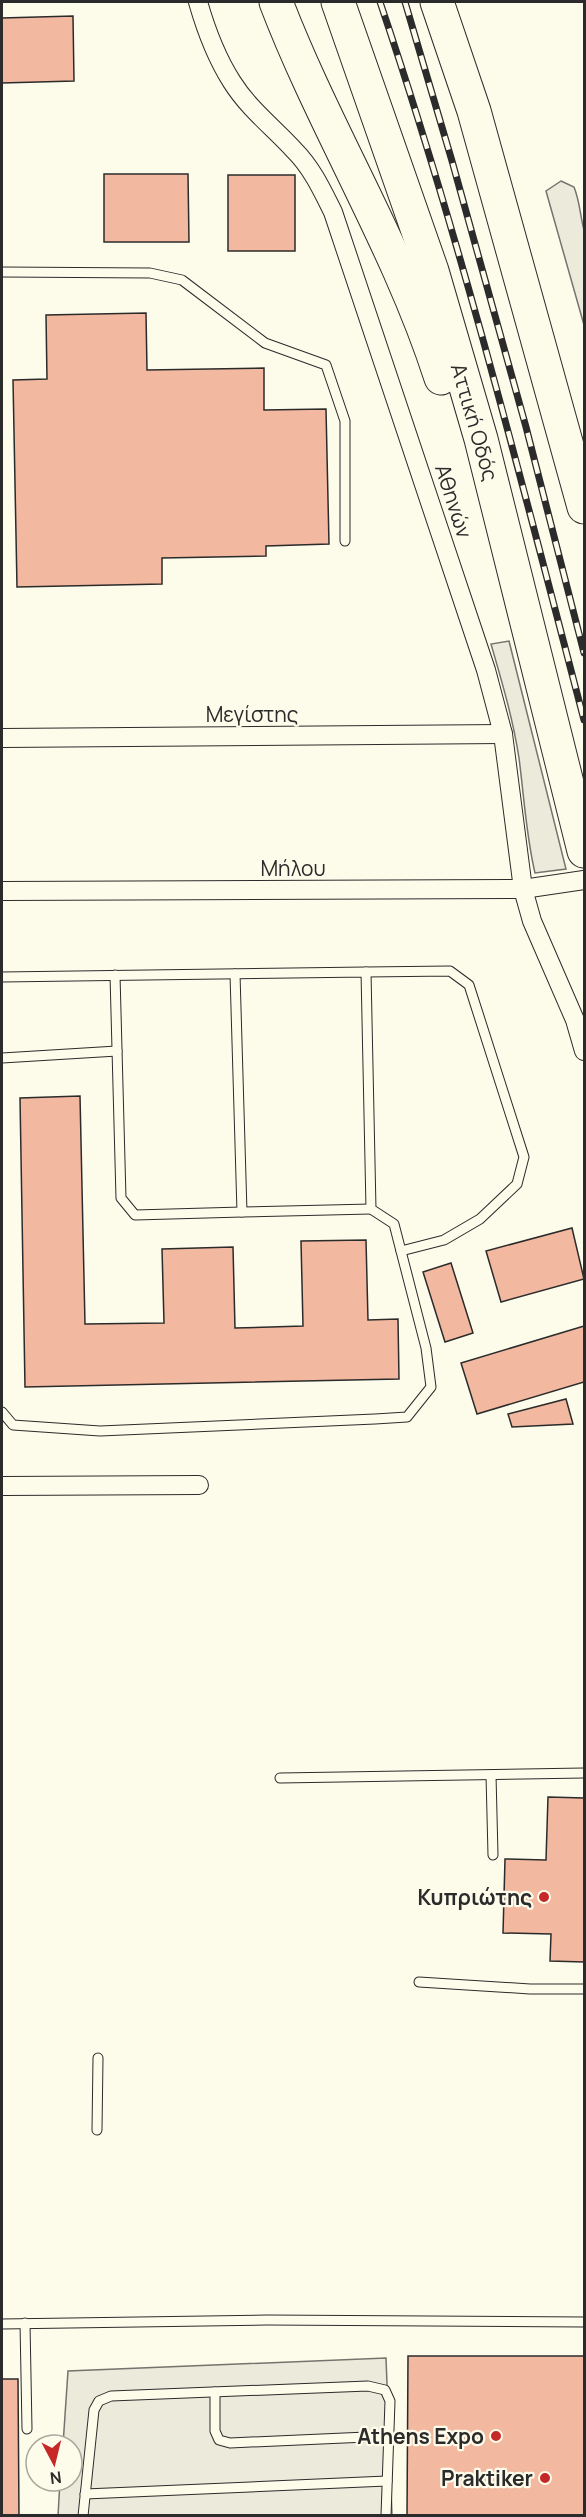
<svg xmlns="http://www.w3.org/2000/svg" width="586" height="2517" font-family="Manrope,sans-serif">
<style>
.green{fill:#ecebdb;stroke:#74746e;stroke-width:1.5}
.parking{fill:#eceadb;stroke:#74746e;stroke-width:1.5}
.building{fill:#f2b8a0;stroke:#2b2b2b;stroke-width:1.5}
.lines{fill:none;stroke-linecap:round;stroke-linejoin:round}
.service-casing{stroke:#2b2b2b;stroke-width:11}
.minor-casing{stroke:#2b2b2b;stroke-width:20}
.motorway-casing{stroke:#2b2b2b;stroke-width:35}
.service{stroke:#fdfbea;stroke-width:9}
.minor{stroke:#fdfbea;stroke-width:18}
.motorway{stroke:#fdfbea;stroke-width:33}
.rail-casing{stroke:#2b2b2b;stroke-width:7}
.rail{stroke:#fdfbea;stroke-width:4.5;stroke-dasharray:14;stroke-linecap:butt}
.poi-dot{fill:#c62828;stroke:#fdfbea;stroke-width:2}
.labels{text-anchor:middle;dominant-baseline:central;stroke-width:4.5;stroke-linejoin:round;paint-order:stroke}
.street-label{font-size:21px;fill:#2b2b2b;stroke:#fdfbea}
.poi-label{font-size:21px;font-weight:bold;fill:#2b2b2b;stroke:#fdfbea;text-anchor:end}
</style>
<rect width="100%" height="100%" fill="#fdfbea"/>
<!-- green -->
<g class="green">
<path d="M561,181L574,187C580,202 580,215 584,230V325L546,191Z"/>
<path d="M509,641L566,869L535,873C526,835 524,796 519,758C513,719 502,682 491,644Z"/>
</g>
<!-- parking -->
<polygon class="parking" points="386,2358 392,2515 58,2516 60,2481 72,2481 72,2445 63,2445 68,2371"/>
<!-- building -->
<g class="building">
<polygon points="73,16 74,81 2,83 2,18"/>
<polygon points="104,174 188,174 189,242 104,242"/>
<rect x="228" y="175" width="67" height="76"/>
<polygon points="146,313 147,370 264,368 264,410 326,409 329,544 266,546 266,556 162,558 162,584 17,587 13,380 47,379 46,315"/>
<polygon points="80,1096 85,1324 164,1323 162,1249 233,1247 235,1328 303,1326 301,1241 366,1240 368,1320 398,1319 399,1379 25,1387 20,1098"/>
<polygon points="572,1228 584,1279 501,1302 486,1251"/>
<polygon points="451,1263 473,1333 445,1342 423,1272"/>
<polygon points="584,1326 584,1382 477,1414 461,1363"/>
<polygon points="566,1399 573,1424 512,1427 508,1414"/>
<polygon points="548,1797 584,1798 584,1962 550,1961 551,1934 503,1933 505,1859 546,1860"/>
<polygon points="408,2356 584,2356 584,2516 407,2516"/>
<polygon points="2,2379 18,2379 19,2516 2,2516"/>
</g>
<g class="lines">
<!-- service casing -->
<g class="service-casing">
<g id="service">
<polyline points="2,272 150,273 182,280 265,343 326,365 345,421 345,541"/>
<polyline points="366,972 450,971 469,985 524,1157 517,1184 480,1219 444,1240 401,1251"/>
<polyline points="235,974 242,1212 371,1209"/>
<polyline points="115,975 121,1198 135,1215 242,1212"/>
<polyline points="2,977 366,972 371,1209 394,1224 426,1348 431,1387 407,1417 375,1419 100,1431 13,1425 2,1412"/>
<polyline points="2,1058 117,1051"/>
<polyline points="491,1775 493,1855"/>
<polyline points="280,1778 584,1773"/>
<polyline points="419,1982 530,1989 584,1989"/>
<polyline points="97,2130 98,2058"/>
<polyline points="25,2323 27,2429"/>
<polyline points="2,2324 267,2320 584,2322"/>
<polyline points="215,2392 215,2431 219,2440 230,2443 389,2436"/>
<polyline points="85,2494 387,2481"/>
<polyline points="83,2516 94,2410 99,2401 111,2396 368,2386 385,2390 390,2401 386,2516"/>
</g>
</g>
<!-- minor casing -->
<g class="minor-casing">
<g id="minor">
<path d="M198,2C206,30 216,57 232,82C249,109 273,127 294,150C312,168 322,190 333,212L486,670L503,734L523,889L532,921L575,1020L584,1051"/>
<polyline points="2,738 503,734"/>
<polyline points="2,891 523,889 584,880"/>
<polyline points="2,1486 199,1485"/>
</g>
</g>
<!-- motorway casing -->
<g class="motorway-casing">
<g id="motorway">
<path d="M276,2C325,130 399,247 441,378"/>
<polyline points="338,2 432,271 481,439 584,851"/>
<polyline points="437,2 474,111 584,507"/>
</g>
</g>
<!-- service -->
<use href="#service" class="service"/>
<!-- minor -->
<use href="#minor" class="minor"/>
<!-- motorway -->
<use href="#motorway" class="motorway"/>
<!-- rail casing -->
<g class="rail-casing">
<g id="rail">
<path d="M380,2C460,238 521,479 584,720"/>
<polyline points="405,2 452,161 526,427 584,653"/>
</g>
</g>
<!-- rail -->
<use href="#rail" class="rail"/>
</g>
<!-- markers -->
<g class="poi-dot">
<circle cx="544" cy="1897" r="6"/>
<circle cx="496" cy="2436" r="6"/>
<circle cx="545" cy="2478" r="6"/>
</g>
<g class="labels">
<!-- street labels -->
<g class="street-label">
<text transform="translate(475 422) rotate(74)">Αττική Οδός</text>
<text transform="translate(454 501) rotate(72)">Αθηνών</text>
<text x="252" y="714">Μεγίστης</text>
<text x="293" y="868">Μήλου</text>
</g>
<!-- poi labels -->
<g class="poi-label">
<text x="532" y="1897">Κυπριώτης</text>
<text x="484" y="2436">Athens Expo</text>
<text x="533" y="2478">Praktiker</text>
</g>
</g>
<!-- border -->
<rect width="586" height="2517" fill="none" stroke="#2b2b2b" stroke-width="6"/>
<!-- north arrow -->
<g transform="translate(54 2463) rotate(173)"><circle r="28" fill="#fdfbea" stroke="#a9a89e" stroke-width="1.5"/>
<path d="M0-4.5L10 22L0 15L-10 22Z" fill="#c62828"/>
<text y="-9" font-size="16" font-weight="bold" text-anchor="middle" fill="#2b2b2b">N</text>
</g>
</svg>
